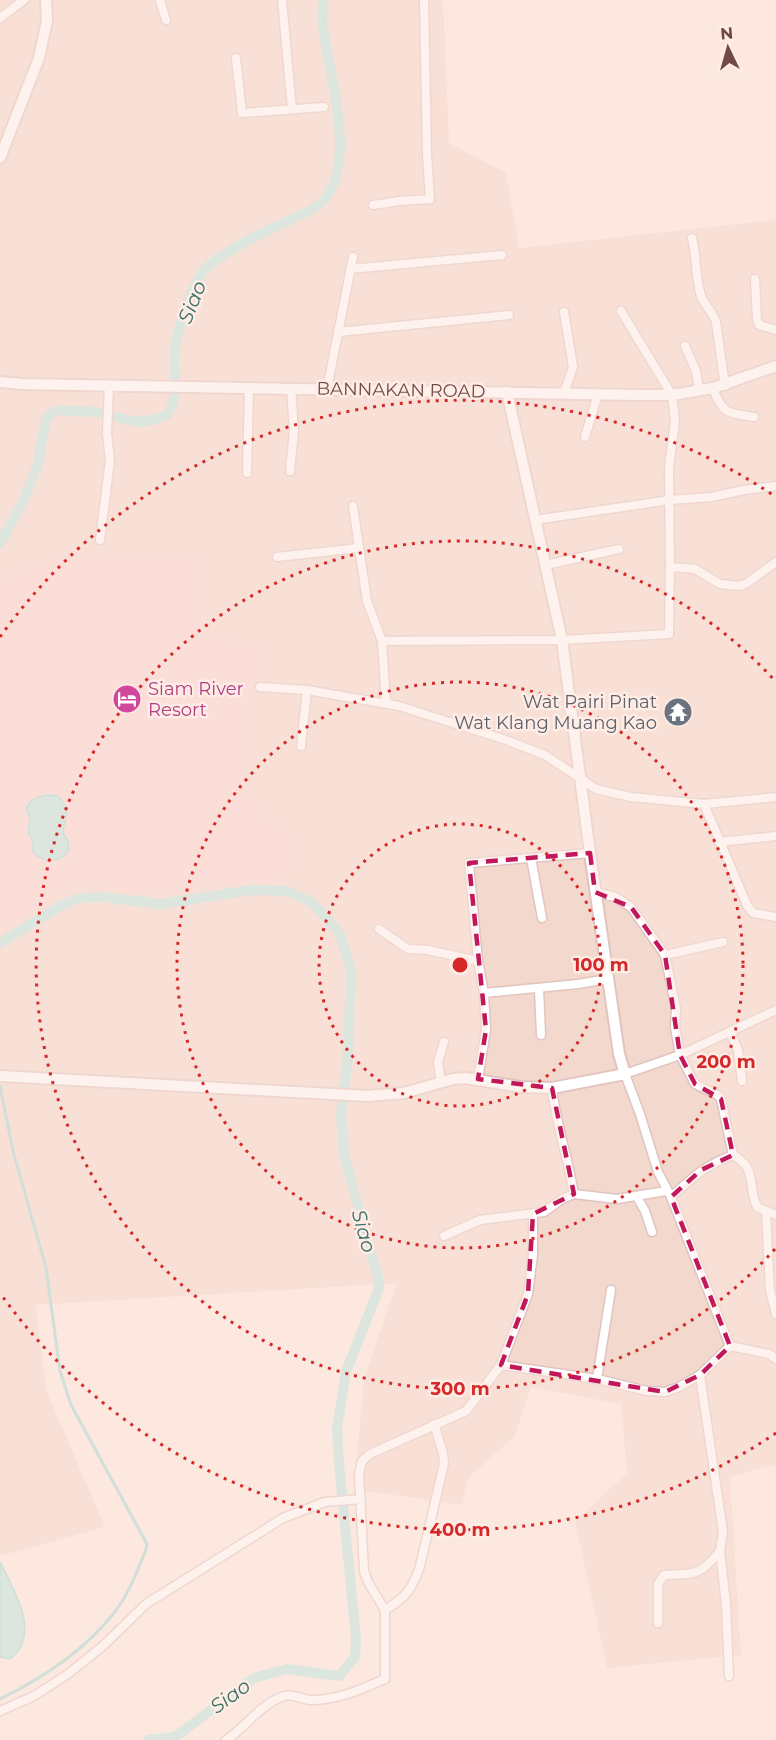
<svg xmlns="http://www.w3.org/2000/svg" width="776" height="1740" font-family="Montserrat,sans-serif">
<style>
.residential{fill:#f3d8ce}
.commercial{fill:#fcd3d3}
.water{fill:#b5e4dd;stroke:#9bd6ce;stroke-width:1.5}
.lines{fill:none;stroke-linecap:round;stroke-linejoin:round}
.stream{stroke:#9bd6ce;stroke-width:3}
.canal{stroke:#b5e4dd;stroke-width:10}
.minor-casing{stroke:#e1c4bf;stroke-width:11}
.tertiary-casing{stroke:#e1c4bf;stroke-width:14}
.minor{stroke:#fff;stroke-width:8}
.tertiary{stroke:#fff;stroke-width:10}
.marked{fill:none;stroke:#c2185b;stroke-width:4.5;stroke-dasharray:12 8;stroke-linejoin:round}
.ring{fill:none;stroke:#d62828;stroke-width:3;stroke-dasharray:3 6}
.labels{text-anchor:middle;dominant-baseline:central;stroke-width:5;stroke-linejoin:round;paint-order:stroke}
.street-label{font-size:18px;fill:#714a48;stroke:#ffede5}
.hotel-label{font-size:18px;fill:#b23c85;stroke:#ffede5;text-anchor:start}
.worship-label{font-size:18px;fill:#5b616d;stroke:#ffede5;text-anchor:end}
.water-label{font-size:20px;font-style:italic;fill:#397169;stroke:#ffede5}
.centre{fill:#d62828;stroke:#ffede5;stroke-width:3}
.ring-label{font-size:18px;text-anchor:middle;font-weight:bold;fill:#d62828;stroke:#ffede5;stroke-width:5;stroke-linejoin:round;paint-order:stroke}
</style>
<rect width="100%" height="100%" fill="#fce8df"/>
<!-- residential -->
<polygon class="residential" points="0,0 443,0 449,143 506,173 519,248 776,220 776,1467 772,1465 730,1477 741,1655 607,1668 575,1521 627,1473 621,1404 531,1387 515,1436 469,1477 461,1505 354,1489 364,1379 397,1283 36,1305 46,1390 105,1527 0,1556"/>
<!-- commercial -->
<polygon class="commercial" points="199,557 199,635 268,646 239,752 250,794 263,810 299,842 284,883 225,883 159,897 96,886 77,886 61,893 0,931 0,577 51,559"/>
<!-- water -->
<g class="water">
<path d="M47,795L58,796C71,810 65,817 63,833L68,841L69,850C60,863 44,864 33,852V841L28,833L30,820L26,808C32,798 37,797 47,795Z"/>
<path d="M0,1562C11,1585 35,1622 20,1648C18,1652 13,1656 10,1659L0,1657Z"/>
</g>
<g class="lines">
<!-- stream -->
<path class="stream" d="M0,1086L13,1151L46,1268L60,1371L71,1405L147,1544L146,1550C137,1571 129,1594 114,1613C84,1651 43,1678 0,1699"/>
<!-- canal -->
<g class="canal">
<path d="M0,543L24,499L38,464L46,418L57,410L95,412L138,422L152,420L167,415C179,397 174,378 174,358C175,335 189,291 203,272C219,251 284,223 309,211C368,183 325,67 322,18C322,12 323,6 324,0"/>
<polyline points="0,943 62,905 79,898 102,897 160,904 252,890 287,891 313,903 339,933 351,969 348,1056 341,1115 344,1156 378,1277 379,1288 346,1372 337,1428 339,1463 356,1639 355,1657 339,1676 287,1669 254,1678 175,1737 148,1740"/>
</g>
<!-- minor casing -->
<g class="minor-casing">
<g id="minor">
<polyline points="160,0 166,20"/>
<polyline points="282,0 292,109"/>
<polyline points="0,18 24,0"/>
<polyline points="236,58 242,113 324,107"/>
<polyline points="373,205 400,201 430,199 427,155 424,0"/>
<path d="M692,238C697,257 695,277 701,296C705,306 713,312 716,322L725,386"/>
<polyline points="350,269 502,255"/>
<polyline points="755,279 757,319 759,325 776,330"/>
<polyline points="621,311 672,395 675,421 669,468 670,567 695,569 720,584 740,586 747,583 776,562"/>
<polyline points="338,332 509,315"/>
<polyline points="685,346 696,371 699,390"/>
<path d="M713,388C722,414 728,413 754,417"/>
<polyline points="327,389 353,257"/>
<polyline points="564,393 573,367 564,312"/>
<polyline points="585,437 598,394"/>
<polyline points="290,471 294,430 291,388"/>
<polyline points="247,473 249,388"/>
<polyline points="353,506 367,601 382,641 386,703"/>
<polyline points="535,520 670,500 711,497 744,490 776,486"/>
<polyline points="100,540 110,460 107,433 109,385"/>
<polyline points="277,557 359,548"/>
<polyline points="545,565 619,549"/>
<polyline points="382,641 562,640 669,634 670,567"/>
<polyline points="260,687 307,690 399,706 503,739 545,755 596,789 631,797 704,804"/>
<polyline points="301,746 307,690"/>
<polyline points="776,797 704,804 747,905 753,913 776,917"/>
<polyline points="719,842 776,836"/>
<polyline points="531,858 542,918"/>
<path d="M595,892L615,897L631,907L665,955L676,1008L675,1027L680,1055L695,1084L718,1095L721,1099L733,1155C758,1169 747,1185 757,1207L776,1215"/>
<polyline points="379,929 408,949 428,950 478,961"/>
<polyline points="665,955 723,942"/>
<polyline points="539,988 541,1035"/>
<polyline points="484,993 578,984 608,979"/>
<polyline points="730,1032 738,1050 742,1081"/>
<polyline points="478,1079 486,1030 484,993 478,961 469,863 590,853"/>
<polyline points="441,1083 438,1062 444,1042"/>
<path d="M552,1088C556,1124 568,1158 574,1194"/>
<polyline points="637,1197 645,1211 652,1232"/>
<path d="M671,1197C693,1177 704,1166 733,1155"/>
<polyline points="766,1212 770,1290 776,1314"/>
<polyline points="444,1236 480,1220 544,1212 562,1199 574,1194 617,1199 666,1191"/>
<polyline points="730,1346 671,1197 658,1172 640,1114 625,1074 680,1055 776,1010"/>
<polyline points="501,1365 528,1294 533,1255 533,1214"/>
<polyline points="700,1375 723,1532 720,1551 726,1604 729,1676"/>
<polyline points="597,1379 611,1290"/>
<path d="M385,1610C406,1597 412,1590 420,1566L444,1464L443,1453L434,1424"/>
<path d="M658,1623V1584L664,1575C695,1574 700,1576 720,1551"/>
<polyline points="0,1711 34,1696 68,1674 104,1645 146,1604 283,1518 325,1502 361,1499"/>
<path d="M226,1740C246,1727 259,1706 281,1697C294,1692 303,1701 313,1700C338,1700 362,1689 385,1679V1610L368,1582L364,1571L359,1474L362,1461L370,1454L466,1411L501,1365L597,1379L647,1391L665,1392L679,1387L700,1375L730,1346L769,1354L776,1359"/>
</g>
</g>
<!-- tertiary casing -->
<g class="tertiary-casing">
<g id="tertiary">
<polyline points="0,158 39,58 47,21 46,0"/>
<polyline points="0,382 21,384 640,395 672,395 713,388 776,366"/>
<polyline points="0,1076 368,1096 404,1093 453,1079 465,1078 521,1087 552,1088 625,1074 619,1054 590,853 562,640 507,392"/>
</g>
</g>
<!-- minor -->
<use href="#minor" class="minor"/>
<!-- tertiary -->
<use href="#tertiary" class="tertiary"/>
</g>
<!-- marked area -->
<path d="M0 0H776V1740H0ZM590,853L595,892L631,907L665,955L680,1055L695,1084L721,1099L733,1155L701,1170L671,1197L730,1346L700,1375L665,1392L501,1365L528,1294L533,1214L574,1194L552,1088L478,1079L486,1030L469,863Z" fill="#fce8df" fill-opacity=".55" fill-rule="evenodd"/>
<path class="marked" d="M590,853L595,892L631,907L665,955L680,1055L695,1084L721,1099L733,1155L701,1170L671,1197L730,1346L700,1375L665,1392L501,1365L528,1294L533,1214L574,1194L552,1088L478,1079L486,1030L469,863Z"/>
<!-- distance rings -->
<g class="ring">
<circle cx="460" cy="965" r="141"/>
<circle cx="460" cy="965" r="283"/>
<path d="M775 1249A424 424 0 1 1 775 681"/>
<path d="M776 1433A565 565 0 0 1 0 1293M0 637A565 565 0 0 1 776 497"/>
</g>
<!-- icons -->
<defs>
<g id="hotel-disc" transform="scale(1.5)"><circle r="9.5" fill="#d1479c" stroke="#ffede5"/><path d="M-6-4.5h1.5V1H6V5H4.5V3h-9V5H-6ZM-4 0a1.8 1.8 0 1 1 3.6 0ZM.5 0V-2.5h3Q6-2.5 6 0Z" fill="#fff"/></g>
<g id="temple-disc" transform="scale(1.5)"><circle r="9.5" fill="#6b7280" stroke="#ffede5"/><path d="M0-6L5-2H3V0L6.5 2.5H4V6H1.5V3h-3V6H-4V2.5H-6.5L-3 0V-2H-5Z" fill="#fff"/></g>
</defs>
<g fill-rule="evenodd">
<use href="#hotel-disc" x="127" y="699"/>
<use href="#temple-disc" x="678" y="712"/>
</g>
<g class="labels">
<!-- street labels -->
<g class="street-label">
<text transform="translate(401 390) rotate(1)">BANNAKAN ROAD</text>
</g>
<!-- hotel labels -->
<g class="hotel-label">
<text x="148" y="689">Siam River<tspan x="148" dy="21">Resort</tspan></text>
</g>
<!-- worship labels -->
<g class="worship-label">
<text x="657" y="702">Wat Pairi Pinat<tspan x="657" dy="21">Wat Klang Muang Kao</tspan></text>
</g>
<!-- water labels -->
<g class="water-label">
<text transform="translate(192 302) rotate(-68)">Siao</text>
<text transform="translate(364 1231) rotate(75)">Siao</text>
<text transform="translate(230 1696) rotate(-36)">Siao</text>
</g>
</g>
<circle cx="460" cy="965" r="9" class="centre"/>
<g class="ring-label">
<text x="601" y="971">100 m</text>
<text x="726" y="1068">200 m</text>
<text x="460" y="1395">300 m</text>
<text x="460" y="1536">400 m</text>
</g>
<!-- north arrow -->
<g transform="translate(728 48) rotate(355)" stroke="#ffede5" stroke-width="4.5" paint-order="stroke">
<path d="M0-4.5L10 22L0 15L-10 22Z" fill="#714a48"/>
<text y="-9" font-size="16" font-weight="bold" text-anchor="middle" fill="#714a48">N</text>
</g>
</svg>
